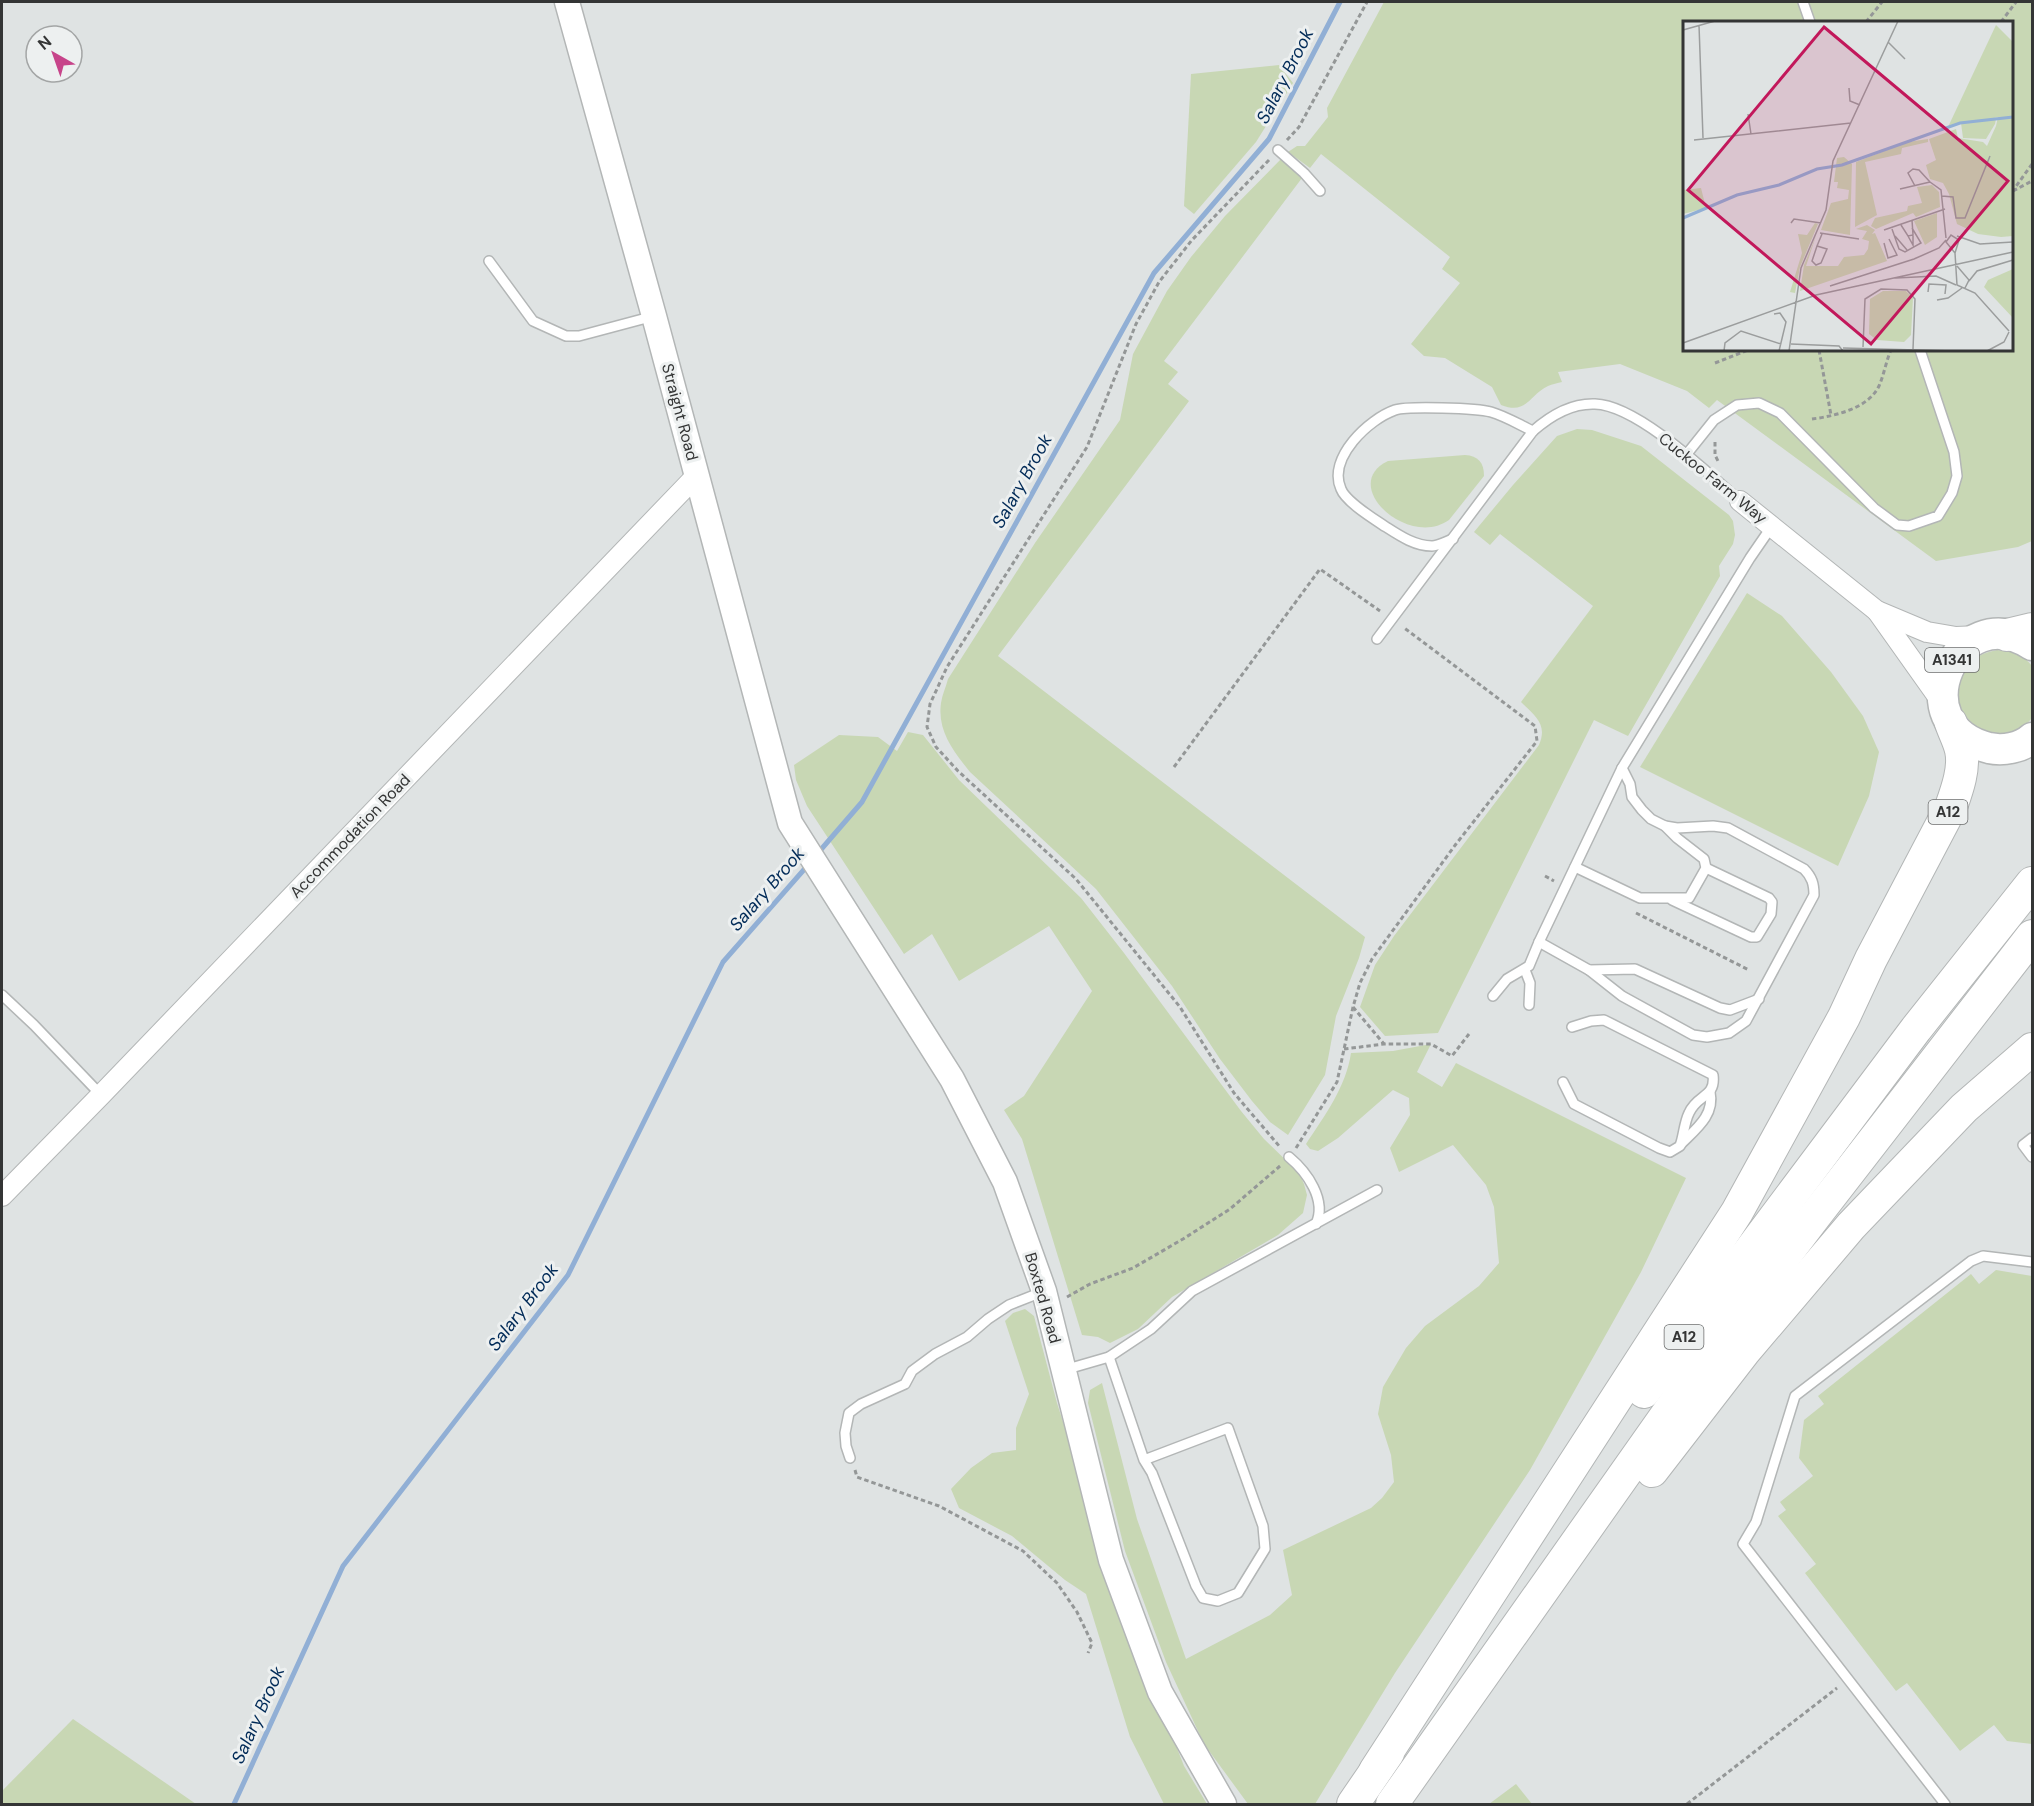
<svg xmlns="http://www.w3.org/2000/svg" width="2034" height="1806" font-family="'DM Sans',sans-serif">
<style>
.green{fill:#c8d7b4;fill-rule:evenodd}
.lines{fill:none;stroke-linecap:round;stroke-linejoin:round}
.stream{stroke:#91afd5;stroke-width:5}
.service-casing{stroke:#b3b6b6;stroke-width:12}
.minor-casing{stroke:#b3b6b6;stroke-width:22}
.tertiary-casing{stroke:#b3b6b6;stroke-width:27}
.primary-casing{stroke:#b3b6b6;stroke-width:33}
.trunk-casing{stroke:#b3b6b6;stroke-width:34}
.path{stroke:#949797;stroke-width:3;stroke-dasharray:4.5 3;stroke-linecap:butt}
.service{stroke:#fff;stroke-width:9}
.minor{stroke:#fff;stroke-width:20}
.tertiary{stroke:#fff;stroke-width:24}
.primary{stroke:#fff;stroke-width:30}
.trunk{stroke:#fff;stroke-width:32}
.labels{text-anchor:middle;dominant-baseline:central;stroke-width:6;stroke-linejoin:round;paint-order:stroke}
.shield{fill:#edf0f0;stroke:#6c6d6d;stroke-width:1.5}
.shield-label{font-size:15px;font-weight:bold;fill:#343535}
.street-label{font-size:16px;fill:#343535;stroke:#edf0f0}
.water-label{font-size:18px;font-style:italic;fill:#002a57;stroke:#edf0f0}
.inset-river{fill:none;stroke:#91afd5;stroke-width:3}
.inset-road{fill:none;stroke:#9b9d9d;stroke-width:1.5}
.view{fill:#c2185b;fill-opacity:0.15;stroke:#c2185b;stroke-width:3}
.inset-edge{fill:none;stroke:#343535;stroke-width:3}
</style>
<rect width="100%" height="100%" fill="#dfe3e3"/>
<!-- green -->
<g class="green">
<path d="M1384,2H2032V541L2018,547L1936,561L1717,400L1709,408L1687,391L1620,364L1558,372L1562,382C1558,383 1552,384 1548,386C1528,396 1527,415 1501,405L1492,387L1445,358L1424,356L1411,344L1460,283L1442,269L1450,257L1321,154L1310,168L1288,152L1297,146H1305L1328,117L1327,108ZM1684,22H2012V350H1684Z"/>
<polygon points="1279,65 1293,83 1256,142 1194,214 1184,206 1191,74"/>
<path d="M1281,159L1302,178L1164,361L1178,372L1168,384L1189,401L998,656L1365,937L1359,958L1336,1016L1325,1075L1288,1135L1270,1122L1252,1101L1220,1059L1172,986L1096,889L970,772C954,752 937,731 941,703C942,695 946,687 948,679L1035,543L1120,420L1133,354L1167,291L1191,257L1225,216Z"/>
<path d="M1577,429L1592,430L1641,446L1729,515L1733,521L1735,535L1733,544L1719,566L1720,576L1628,736L1594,720L1438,1033L1385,1036L1360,1007L1375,965L1394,936L1539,745C1548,724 1535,716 1521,702L1593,606L1500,534L1490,545L1474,532L1513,485L1557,436Z"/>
<path d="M1465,455C1478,456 1484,462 1484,476L1449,520C1408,549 1338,485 1388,461Z"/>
<polygon points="1747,593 1782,616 1831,672 1863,716 1879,752 1869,796 1838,866 1640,767"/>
<path d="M1997,650C2011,651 2023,654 2032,666V718C1997,762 1934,708 1966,668C1975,657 1982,653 1997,650Z"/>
<polygon points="908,732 923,735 959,780 1081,898 1124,953 1241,1111 1264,1139 1299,1173 1304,1184 1307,1195 1303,1213 1278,1235 1172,1297 1138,1329 1110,1343 1098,1337 1082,1335 1022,1139 1004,1110 1024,1096 1092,991 1049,926 959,981 932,934 904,954 807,806 796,780 794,765 839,735 878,737 897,751"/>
<path d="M1431,1044L1417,1072L1442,1087L1456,1063L1686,1178L1641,1272L1530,1470L1395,1673L1315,1804H1248L1204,1744L1166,1662L1125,1551L1088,1403L1090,1390L1102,1383L1137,1519L1186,1659L1270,1615L1292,1595L1283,1550L1371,1508L1382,1498L1394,1482L1391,1455L1378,1414L1383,1387L1406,1348L1425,1326L1479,1286L1499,1263L1494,1207L1486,1185L1453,1145L1399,1172L1390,1148L1410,1115L1409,1098L1393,1090L1338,1138L1318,1151L1310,1149L1306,1144C1325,1115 1346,1087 1351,1053L1393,1051Z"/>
<polygon points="1996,1270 2032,1276 2032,1744 2007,1741 1994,1725 1960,1751 1907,1683 1896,1691 1805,1573 1816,1564 1778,1516 1786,1510 1780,1502 1813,1476 1799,1458 1804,1420 1824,1404 1818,1396 1971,1274 1979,1284"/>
<polygon points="1025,1309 1034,1316 1057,1403 1150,1696 1175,1743 1184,1766 1207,1804 1164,1804 1130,1737 1086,1594 1065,1580 1012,1536 959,1508 951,1489 971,1468 992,1453 1016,1450 1016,1428 1029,1394 1005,1321 1013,1313"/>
<polygon points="73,1719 196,1804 2,1804 2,1791"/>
<polygon points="1516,1784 1532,1804 1489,1804"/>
</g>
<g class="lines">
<!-- stream -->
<g class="stream">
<polyline points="818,853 862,802 1154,273 1269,139 1340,2"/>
<polyline points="234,1804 343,1566 568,1275 723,962 808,865"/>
</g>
<!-- service casing -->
<g class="service-casing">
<g id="service">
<polyline points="1803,2 1810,22"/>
<polyline points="1278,150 1304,173 1320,191"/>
<polyline points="489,261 533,321 566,336 579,336 654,316"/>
<polyline points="1686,455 1714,420 1737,405 1759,403 1780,413 1874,508 1897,525 1909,526 1938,516 1952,493 1957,476 1954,452 1920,350"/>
<path d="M1453,539C1447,541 1438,546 1432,546C1415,546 1400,536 1386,527C1374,519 1346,502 1341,489C1327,458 1369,419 1395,410C1407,406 1477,408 1491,412C1505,416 1520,425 1533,431"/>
<path d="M1377,639L1533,431C1550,416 1571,403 1595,404C1637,405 1708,473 1740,501"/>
<polyline points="1575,867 1640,898 1689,898 1706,868 1704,859 1677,838 1665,826 1651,819 1642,810 1632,797 1630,784 1622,768"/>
<polyline points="1672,900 1751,937 1757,937 1771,914 1772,902 1769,898 1706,868"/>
<path d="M1539,942L1589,970L1622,996L1693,1035L1707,1037L1729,1033L1746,1021L1814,895C1814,884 1812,877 1804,869L1728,828L1713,826L1677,828L1665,826"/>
<polyline points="1525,970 1530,983 1529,1005"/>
<polyline points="1589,970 1635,969 1720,1008 1730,1010 1759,999"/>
<polyline points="2,995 34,1025 101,1095"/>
<polyline points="1493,996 1507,979 1529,966 1539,942 1622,768 1750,558 1772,526"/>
<path d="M1563,1082L1574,1104L1659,1148L1670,1152L1680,1146C1684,1135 1684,1123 1689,1113C1697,1094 1716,1098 1713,1075L1604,1020L1591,1021L1572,1027"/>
<polyline points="2032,1138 2023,1145 2032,1157"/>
<path d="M1681,1144C1696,1129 1715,1115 1710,1092"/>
<path d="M1289,1157C1307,1172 1327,1200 1316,1224"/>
<polyline points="1109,1357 1144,1460 1152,1473 1196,1586 1203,1598 1218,1601 1238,1593 1265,1549 1263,1526 1228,1428 1144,1460"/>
<polyline points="1064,1370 1109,1357 1151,1329 1192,1291 1377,1190"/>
<polyline points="850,1458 846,1446 845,1433 849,1413 861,1404 905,1384 912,1371 935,1354 967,1337 988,1319 1009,1305 1042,1292"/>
<polyline points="1945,1804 1743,1544 1756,1522 1795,1396 1971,1261 1983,1256 2032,1262"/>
</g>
</g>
<!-- minor casing -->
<g class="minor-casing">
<g id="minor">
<polyline points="1740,501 1877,611 1927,632 1956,637 1980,636"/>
<polyline points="1877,611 1943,704"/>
<polyline points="2,1196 101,1095 697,475"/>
</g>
</g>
<!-- tertiary casing -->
<g class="tertiary-casing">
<polyline id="tertiary" points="567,2 654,316 790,823 952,1079 1005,1182 1044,1291 1111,1560 1160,1692 1224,1804"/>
</g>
<!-- primary casing -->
<g class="primary-casing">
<path id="primary" d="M2032,645C1957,595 1898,726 1989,748C2003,751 2021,748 2032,738"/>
</g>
<!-- trunk casing -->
<g class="trunk-casing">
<g id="trunk">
<polyline points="2007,635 2032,629"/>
<polyline points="1644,1392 1916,1029 2032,883"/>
<polyline points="1652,1471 1744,1352 1851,1226 1964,1108 2032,1049"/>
<path d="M1375,1771L1737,1212L1844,1017L1871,959L1951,807C1957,790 1965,768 1961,750C1959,741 1954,732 1951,723"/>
<polyline points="1353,1804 1388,1753"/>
<polyline points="1392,1804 1701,1366 1815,1216 2032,936"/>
</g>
</g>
<!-- path -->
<g class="path">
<polyline points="1866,22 1882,2"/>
<polyline points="2001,22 2016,2"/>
<polyline points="1287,140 1299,127 1367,2"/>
<polyline points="1269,160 1192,240 1159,282 1136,324 1087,447 947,667 930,704 927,727 936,747 958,771 1076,879 1180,1007 1234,1093 1280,1147"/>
<polyline points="2013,191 2032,181"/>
<polyline points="2012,192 2032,164"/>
<polyline points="1819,350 1831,415"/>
<polyline points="1715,363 1748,350"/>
<path d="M1812,419C1834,416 1868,409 1879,386C1884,375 1886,361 1891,350"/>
<polyline points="1715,442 1715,455 1718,461"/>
<polyline points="1174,767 1320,569 1380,611"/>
<polyline points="1545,876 1554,881"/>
<polyline points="1636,913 1749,970"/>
<polyline points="1353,1007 1384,1044"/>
<polyline points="1344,1049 1384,1044 1431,1044 1452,1056 1469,1034"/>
<polyline points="1296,1148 1337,1082 1353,1007 1360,983 1372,959 1456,844 1537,741 1535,726 1403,627"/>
<polyline points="1067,1297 1090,1284 1133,1268 1183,1239 1230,1209 1280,1166"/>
<polyline points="855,1470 857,1477 939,1506 1023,1551 1057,1583 1077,1612 1092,1643 1088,1653"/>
<polyline points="1687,1804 1837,1688"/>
</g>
<!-- service -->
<use href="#service" class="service"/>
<!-- minor -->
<use href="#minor" class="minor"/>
<!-- tertiary -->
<use href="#tertiary" class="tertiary"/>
<!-- primary -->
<use href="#primary" class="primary"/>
<!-- trunk -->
<use href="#trunk" class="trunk"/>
</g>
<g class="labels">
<!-- shield labels -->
<g class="shield">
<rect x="1925" y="648" width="54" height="24" rx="4.5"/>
<rect x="1928.5" y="800" width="39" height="24" rx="4.5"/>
<rect x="1664.5" y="1325" width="39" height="24" rx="4.5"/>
</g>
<g class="shield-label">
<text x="1952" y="660">A1341</text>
<text x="1948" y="812">A12</text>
<text x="1684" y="1337">A12</text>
</g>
<!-- street labels -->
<g class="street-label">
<text transform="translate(680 412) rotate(75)">Straight Road</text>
<text transform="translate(1713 478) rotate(39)">Cuckoo Farm Way</text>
<text transform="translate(350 836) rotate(-46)">Accommodation Road</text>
<text transform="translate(1043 1298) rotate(74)">Boxted Road</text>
</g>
<!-- water labels -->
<g class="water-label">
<text transform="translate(1285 76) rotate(-63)">Salary Brook</text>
<text transform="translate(1022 481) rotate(-61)">Salary Brook</text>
<text transform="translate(767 889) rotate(-49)">Salary Brook</text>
<text transform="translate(523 1307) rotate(-53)">Salary Brook</text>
<text transform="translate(258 1715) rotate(-66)">Salary Brook</text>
</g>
</g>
<!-- overview -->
<g transform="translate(1683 21)">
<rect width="330" height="330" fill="#dfe3e3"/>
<path d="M313,4L330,21V215L318,216L295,213L274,203L266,173L260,162L247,158L243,144L253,139L246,118L273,108L275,117L300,121L304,125L313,105L315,96L307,98H313L312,103L303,118L280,117L278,102L265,106ZM245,118V121L219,127L218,133L182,141L194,194L172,206L173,141L225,121ZM161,136L169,143L167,214L138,209L148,182L165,178L166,169L154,167L155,161H151L154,137ZM249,164L256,171L257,186L233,196L230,192L193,208L188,205L192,197L224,190L225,185L239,182L234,166ZM18,167L23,187L0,193V169ZM254,192V216L242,224L231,200ZM132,202L135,203L117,246L112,272L107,271L119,232L115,213L124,214ZM184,204L192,209L189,213L192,212L204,240L117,270L121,244L133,215L123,245H155L161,236L181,234L185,228L186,220L179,218L184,210L173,208ZM330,248V297L301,266L305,259ZM223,270L230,277L228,314L221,321L194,319L186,313L187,278L200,270Z" fill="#c8d7b4"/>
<path class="inset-river" d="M0,197L54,174L96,164L134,148L159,144L277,102L330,96"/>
<path class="inset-road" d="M16,4L20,117M0,9L32,0M205,21L222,38M166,67L167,80L177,84M65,93L68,113M11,119L168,102M247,161L258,169L263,217M232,165L225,152L230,148L236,149L247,161M217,168L247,161M259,175L270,176L273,197H282L307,135M108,202L111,198L138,202M218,204L225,215L230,214L229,199M209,208L216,228L222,231L238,222L229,207M201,209L262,188M137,212L176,218M212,215L224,229M225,215L230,224V214M274,215L297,223L330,221M201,222L205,237L214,234L206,218M134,225L144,228L138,242L133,244L129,240L134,225L139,213M272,232L263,221L268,214L276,219L272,232L274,264L292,272L326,310M274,245L286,259L282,267M213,257L253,255L273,264M286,260L294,250L330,239M147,265L231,238L256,227L263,219M245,271L246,263L263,264L262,273M254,279L265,277L279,267M91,293L97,292L103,301L96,330M0,322L133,274L330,231M108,323L156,325L160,330M180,326L182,278L198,268L224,269L232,278L230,328M160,327L271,330M41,330L42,322L58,310L98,323M106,330L118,247L143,189L150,140L215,0M304,330L321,321L326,311"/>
<path class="view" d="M141,6L325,160L188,323L5,169Z"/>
<rect width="330" height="330" class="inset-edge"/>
</g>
<!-- border -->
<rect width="2034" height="1806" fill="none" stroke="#343535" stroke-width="6"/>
<!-- north arrow -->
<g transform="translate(54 54) rotate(320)"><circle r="28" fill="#edf0f0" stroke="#a3a5a5" stroke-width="1.5"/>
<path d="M0-4.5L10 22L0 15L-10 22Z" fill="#c7448a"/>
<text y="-9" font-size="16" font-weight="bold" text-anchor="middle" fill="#343535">N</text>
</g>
</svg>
